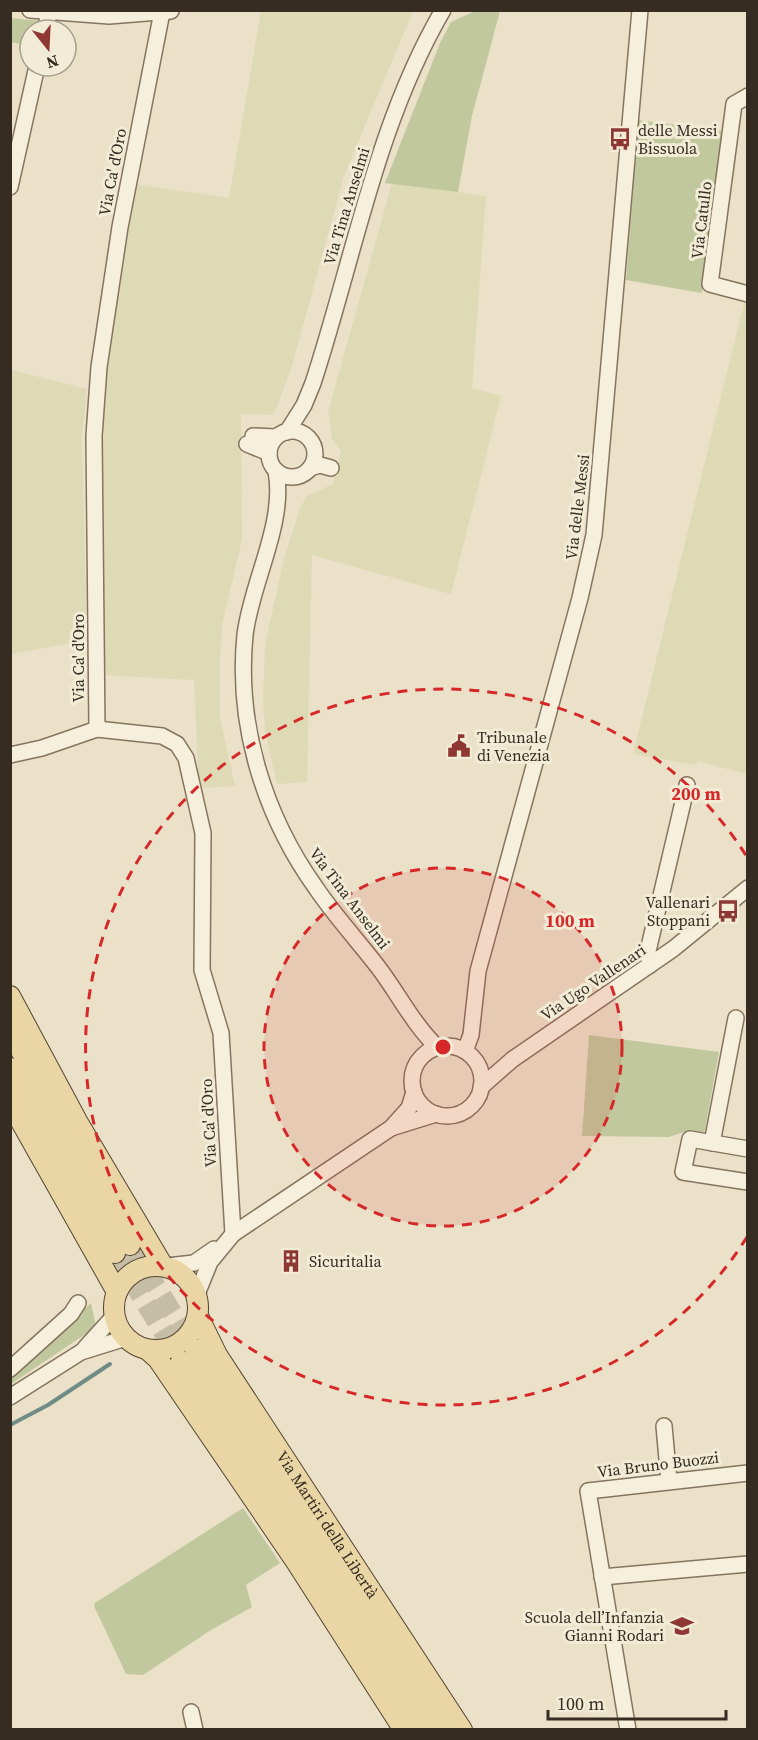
<svg xmlns="http://www.w3.org/2000/svg" width="758" height="1740" font-family="'Source Serif 4',serif">
<style>
.farmland{fill:#dfdab6}
.green{fill:#c1c89d}
.lines{fill:none;stroke-linecap:round;stroke-linejoin:round}
.stream{stroke:#708c86;stroke-width:4}
.major-tunnel{stroke:#c6bda7;stroke-width:20;stroke-dasharray:20 10;stroke-linecap:butt}
.minor-casing{stroke:#85745f;stroke-width:18}
.major-casing{stroke:#534332;stroke-width:22}
.minor{stroke:#f6efdb;stroke-width:15}
.major{stroke:#e9d6a4;stroke-width:20}
.ring{fill:none;stroke:#d62828;stroke-width:3;stroke-dasharray:10 8}
.labels{text-anchor:middle;dominant-baseline:central;stroke-width:6;stroke-linejoin:round;paint-order:stroke}
.poi-label{font-size:16px;fill:#362c21;stroke:#f2ecd7;text-anchor:start}
.street-label{font-size:16px;fill:#362c21;stroke:#f2ecd7}
.centre{fill:#d62828;stroke:#f2ecd7;stroke-width:3}
.ring-label{font-size:18px;text-anchor:middle;font-weight:bold;fill:#d62828;stroke:#f2ecd7;stroke-width:6;stroke-linejoin:round;paint-order:stroke}
</style>
<rect width="100%" height="100%" fill="#eae1c8"/>
<!-- farmland -->
<g class="farmland">
<polygon points="261,11 413,11 344,176 292,366 275,412 270,415 241,414 242,539 222,626 220,659 220,717 235,786 199,788 194,680 102,675 100,436 105,358 133,184 229,198"/>
<polygon points="392,183 486,196 472,388 501,396 451,594 312,555 307,782 277,784 265,731 263,698 265,645 284,559 300,508 307,496 333,484 341,451 332,439 328,412"/>
<polygon points="747,302 748,767 746,774 698,761 696,765 633,754 744,303"/>
<polygon points="11,370 87,389 82,437 87,640 11,654"/>
</g>
<!-- green -->
<g class="green">
<polygon points="475,11 500,11 472,116 458,192 385,183 440,43 451,22"/>
<polygon points="11,18 41,21 39,30 30,30 30,46 11,42"/>
<polygon points="638,120 724,131 702,293 626,280"/>
<polygon points="589,1035 719,1052 704,1135 684,1132 669,1137 582,1136"/>
<polygon points="91,1303 96,1327 11,1384 11,1374"/>
<polygon points="243,1508 280,1563 246,1585 252,1607 211,1630 143,1675 126,1674 94,1606 95,1603"/>
</g>
<g class="lines">
<!-- stream -->
<polyline class="stream" points="10,1425 48,1405 110,1364"/>
<!-- major-tunnel -->
<g class="major-tunnel">
<polyline points="130,1245 195,1349"/>
<polyline points="115,1253 181,1361"/>
</g>
<!-- minor casing -->
<g class="minor-casing">
<g id="minor">
<polyline points="30,10 109,16 171,11"/>
<polyline points="45,30 49,13"/>
<polyline points="748,96 734,104 710,284 748,294"/>
<polyline points="10,187 37,66"/>
<circle cx="292" cy="454" r="23"/>
<path d="M287,432L304,405L313,383C354,258 376,125 443,10"/>
<polyline points="253,436 276,437"/>
<polyline points="247,444 269,453"/>
<polyline points="310,468 320,465 331,468"/>
<path d="M276,471C286,523 251,583 245,635C236,725 264,815 316,888C335,916 358,941 378,967C398,993 413,1024 437,1047"/>
<polyline points="97,729 94,436 99,367 120,227 162,12"/>
<polyline points="10,755 42,748 97,729 162,736 177,744 186,758 203,833 202,970 221,1033 233,1234"/>
<polyline points="650,965 648,951 687,785"/>
<circle cx="447" cy="1081" r="35"/>
<polyline points="465,1051 471,1035 478,971 580,598 594,535 640,10"/>
<polyline points="481,1087 513,1059 673,949 748,888"/>
<polyline points="391,1128 436,1114"/>
<polyline points="712,1143 736,1018"/>
<polyline points="748,1149 690,1139 683,1172 748,1182"/>
<polyline points="167,1266 194,1263 214,1249"/>
<polyline points="197,1294 210,1262 233,1234 391,1128 409,1108 414,1092"/>
<polyline points="85,1348 114,1316"/>
<polyline points="10,1369 71,1314 78,1303"/>
<polyline points="10,1397 81,1352 126,1338"/>
<polyline points="664,1426 669,1481"/>
<polyline points="602,1577 748,1564"/>
<polyline points="191,1712 195,1730"/>
<polyline points="628,1730 588,1491 748,1473"/>
</g>
</g>
<!-- major casing -->
<g class="major-casing">
<g id="major">
<polyline points="10,996 77,1121 163,1266"/>
<polyline points="10,1031 130,1245"/>
<polyline points="10,1068 115,1253"/>
<polyline points="10,1102 117,1292"/>
<circle cx="156" cy="1308" r="42"/>
<path id="s1" d="M198,1316L217,1355L462,1730"/>
<polyline points="195,1349 443,1730"/>
<polyline points="148,1350 158,1359 297,1563 404,1730"/>
<polyline points="181,1361 423,1730"/>
</g>
</g>
<!-- minor -->
<use href="#minor" class="minor"/>
<!-- major -->
<use href="#major" class="major"/>
</g>
<!-- distance rings -->
<circle cx="443" cy="1047" r="179" fill="#d62828" fill-opacity=".12"/>
<g class="ring">
<circle cx="443" cy="1047" r="179"/>
<path d="M747 1237A358 358 0 1 1 747 857"/>
</g>
<!-- icons -->
<defs>
<g id="bus-bare" transform="scale(1.8)"><path d="M-5-6H5V4H4V6H2V4H-2V6H-4V4H-5ZM-3.5-4V0h7V-4ZM-3.5 1.2v1.5H-2V1.2ZM2 1.2v1.5H3.5V1.2Z" fill="#8e3735" stroke="#f2ecd7" stroke-width="2.5" paint-order="stroke"/></g>
<g id="civic-bare" transform="scale(1.8)"><path d="M-.6-6.5H3V-4.5H.6V-3L4-1V1h2V6H-6V1h2V-1L-.6-3ZM-1.2 2.5V6h2.4V2.5Z" fill="#8e3735" stroke="#f2ecd7" stroke-width="2.5" paint-order="stroke"/></g>
<g id="building-bare" transform="scale(1.8)"><path d="M-4-6H4V6H1V3H-1V6H-4ZM-2.5-4.3h1.7v1.8h-1.7ZM.8-4.3h1.7v1.8H.8ZM-2.5-1h1.7V.8h-1.7ZM.8-1h1.7V.8H.8Z" fill="#8e3735" stroke="#f2ecd7" stroke-width="2.5" paint-order="stroke"/></g>
<g id="school-bare" transform="scale(1.8)"><path d="M0-5L7-2L0 1L-7-2ZM-4 1L0 2.5L4 1V4Q0 6-4 4Z" fill="#8e3735" stroke="#f2ecd7" stroke-width="2.5" paint-order="stroke"/></g>
</defs>
<g fill-rule="evenodd">
<use href="#bus-bare" x="620" y="139"/>
<use href="#civic-bare" x="459" y="746"/>
<use href="#bus-bare" x="728" y="911"/>
<use href="#building-bare" x="291" y="1261"/>
<use href="#school-bare" x="682" y="1626"/>
</g>
<g class="labels">
<!-- poi labels -->
<g class="poi-label">
<text x="638" y="130">delle Messi<tspan x="638" dy="18">Bissuola</tspan></text>
<text x="477" y="737">Tribunale<tspan x="477" dy="18">di Venezia</tspan></text>
<text x="710" y="902" text-anchor="end">Vallenari<tspan x="710" dy="18">Stoppani</tspan></text>
<text x="309" y="1261">Sicuritalia</text>
<text x="664" y="1617" text-anchor="end">Scuola dell’Infanzia<tspan x="664" dy="18">Gianni Rodari</tspan></text>
</g>
<!-- street labels -->
<g class="street-label">
<text transform="translate(112 172) rotate(-79)">Via Ca' d'Oro</text>
<text transform="translate(346 206) rotate(-73)">Via Tina Anselmi</text>
<text transform="translate(701 220) rotate(-83)">Via Catullo</text>
<text transform="translate(577 507) rotate(-83)">Via delle Messi</text>
<text transform="translate(78 658) rotate(-90)">Via Ca' d'Oro</text>
<text transform="translate(350 898) rotate(53)">Via Tina Anselmi</text>
<text transform="translate(593 982) rotate(-34)">Via Ugo Vallenari</text>
<text transform="translate(208 1123) rotate(-93)">Via Ca' d'Oro</text>
<text transform="translate(658 1464) rotate(-7)">Via Bruno Buozzi</text>
<text stroke="none"><textPath href="#s1" startOffset="246">Via Martiri della Libertà</textPath></text>
</g>
</g>
<circle cx="443" cy="1047" r="9" class="centre"/>
<g class="ring-label">
<text x="696" y="800">200 m</text>
<text x="570" y="927">100 m</text>
</g>
<!-- border -->
<rect width="758" height="1740" fill="none" stroke="#362c21" stroke-width="24"/>
<!-- north arrow -->
<g transform="translate(48 48) rotate(162)"><circle r="28" fill="#f2ecd7" stroke="#a79f8e" stroke-width="1.5"/>
<path d="M0-4.5L10 22L0 15L-10 22Z" fill="#8e3735"/>
<text y="-9" font-size="16" font-weight="bold" text-anchor="middle" fill="#362c21">N</text>
</g>
<!-- scale -->
<path d="M548 1710v9h178v-9" fill="none" stroke="#362c21" stroke-width="3"/>
<text x="557" y="1710" font-size="18" fill="#362c21" stroke="#f2ecd7" stroke-width="4.5" paint-order="stroke">100 m</text>
</svg>
